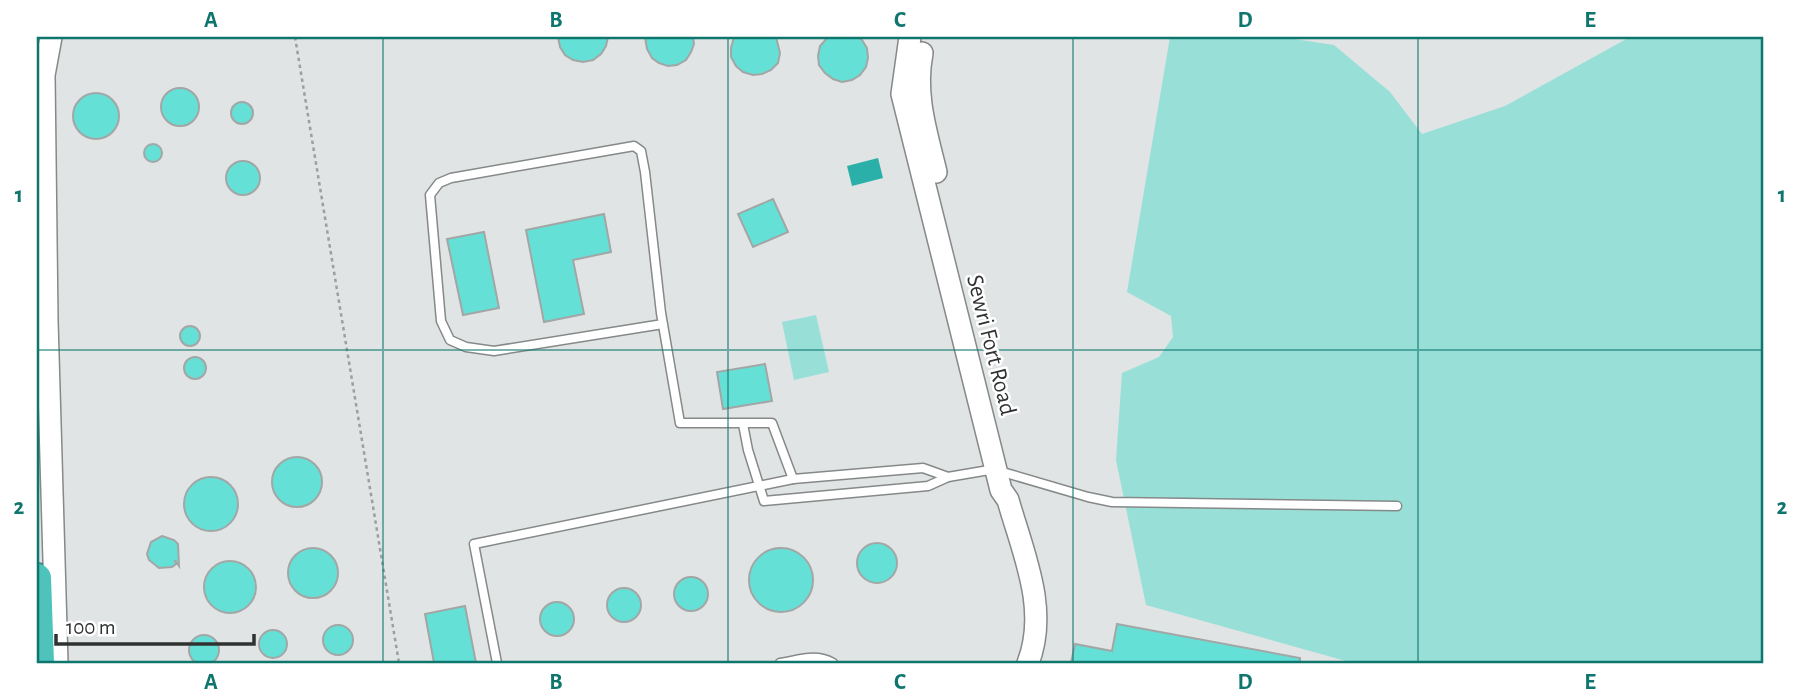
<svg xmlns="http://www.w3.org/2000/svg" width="1801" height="700" font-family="'Alegreya Sans',sans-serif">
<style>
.green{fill:#98dfd8}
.water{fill:#2ab0a8}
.building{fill:#65e0d7;stroke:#a2a7a6;stroke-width:2}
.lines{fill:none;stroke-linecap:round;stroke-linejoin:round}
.lane-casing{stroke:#858988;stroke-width:11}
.secondary-casing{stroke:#858988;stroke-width:24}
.highway-casing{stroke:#43908b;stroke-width:32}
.path{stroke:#9b9f9f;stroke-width:2.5;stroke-dasharray:3.5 3.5;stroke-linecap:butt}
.lane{stroke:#fff;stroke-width:8}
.secondary{stroke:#fff;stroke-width:21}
.highway{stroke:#4dc3bb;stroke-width:28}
.grid{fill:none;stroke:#0f766e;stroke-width:2;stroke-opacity:0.55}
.labels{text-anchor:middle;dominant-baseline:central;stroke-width:5;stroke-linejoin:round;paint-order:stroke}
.street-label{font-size:24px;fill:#303232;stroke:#fff}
.neatline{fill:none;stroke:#0f766e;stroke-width:2.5}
.grid-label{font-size:23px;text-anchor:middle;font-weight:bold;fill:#0f766e}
</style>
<rect width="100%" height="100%" fill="#e0e4e4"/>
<!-- green -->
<g class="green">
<polygon points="1170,37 1281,37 1334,45 1390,92 1422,134 1505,106 1630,37 1764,37 1764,663 1353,663 1146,605 1116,460 1122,373 1159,357 1173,337 1171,316 1127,292"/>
<polygon points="816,315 829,372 794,380 782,322"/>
</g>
<!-- water -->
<polygon class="water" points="878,158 883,178 852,186 847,166"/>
<!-- building -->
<g class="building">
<polygon points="558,37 608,37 606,46 601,54 593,60 583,62 573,60 565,55 560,47"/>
<polygon points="645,37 693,37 694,44 691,52 686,60 677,65 668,66 659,63 652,58 647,49"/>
<polygon points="734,37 776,37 780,53 778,63 771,70 762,74 753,75 743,72 736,66 731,57 731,48"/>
<polygon points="828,37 858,37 862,40 867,48 868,58 866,67 860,75 852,80 842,82 833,79 825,73 819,65 818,56 820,46"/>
<circle cx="180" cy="107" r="19"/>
<circle cx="96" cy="116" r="23"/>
<circle cx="242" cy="113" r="11"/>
<circle cx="153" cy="153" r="9"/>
<circle cx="243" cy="178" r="17"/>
<polygon points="773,199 788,232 753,247 738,214"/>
<polygon points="604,214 611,252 573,260 584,314 544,322 526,230"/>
<polygon points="484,232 499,308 463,315 447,239"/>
<circle cx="190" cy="336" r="10"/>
<circle cx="195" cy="368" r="11"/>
<polygon points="765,364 772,401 723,409 717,372"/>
<circle cx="297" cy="482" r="25"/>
<circle cx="211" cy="504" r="27"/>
<polygon points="162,536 174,540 178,544 179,566 175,560 176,564 172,567 159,568 149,560 147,554 151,542"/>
<circle cx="877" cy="563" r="20"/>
<circle cx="781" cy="580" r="32"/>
<circle cx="313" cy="573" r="25"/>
<circle cx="230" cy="587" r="26"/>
<circle cx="691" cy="594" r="17"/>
<circle cx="624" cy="605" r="17"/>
<circle cx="557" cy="619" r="17"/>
<polygon points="465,606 476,663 434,663 425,614"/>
<polygon points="1117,624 1300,658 1300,663 1071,663 1075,644 1112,651"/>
<circle cx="338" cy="640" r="15"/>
<circle cx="273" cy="644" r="14"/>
<circle cx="204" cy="650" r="15"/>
</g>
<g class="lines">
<!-- lane casing -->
<g class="lane-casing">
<g id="lane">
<polyline points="663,324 494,351 466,347 450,340 441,321 430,195 439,183 451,178 634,146 641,151 645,172 661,313 680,423 772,423 793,479 923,468 948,477"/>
<polyline points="743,424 748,450 764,501 928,486 948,477 995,469"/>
<polyline points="999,475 1006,473 1088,497 1112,502 1397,506"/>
<polyline points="497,663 474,544 793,479"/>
<path d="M780,663C799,660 816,653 833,663"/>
</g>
</g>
<!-- secondary casing -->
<g class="secondary-casing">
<g id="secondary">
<polyline points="51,37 44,75 47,321 57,663"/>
<path d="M910,37L902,94L1001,490L1008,500C1023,553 1049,609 1028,663"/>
<path d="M922,53C914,95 926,131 936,172"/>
</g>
</g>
<!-- highway casing -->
<g class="highway-casing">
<polyline id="highway" points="37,578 40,663"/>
</g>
<!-- path -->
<polyline class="path" points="295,37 399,663"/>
<!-- lane -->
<use href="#lane" class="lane"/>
<!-- secondary -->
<use href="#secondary" class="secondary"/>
<!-- highway -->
<use href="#highway" class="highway"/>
</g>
<!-- grid -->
<path class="grid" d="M383,37V663M728,37V663M1073,37V663M1418,37V663M37,350H1764"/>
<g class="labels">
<!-- street labels -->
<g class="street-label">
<text transform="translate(991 345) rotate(76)">Sewri Fort Road</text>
</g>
</g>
<!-- border -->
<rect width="1801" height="700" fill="none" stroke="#ffffff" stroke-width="77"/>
<!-- scale -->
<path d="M56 634v10h198v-10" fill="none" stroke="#303232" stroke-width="3.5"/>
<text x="66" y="634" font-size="21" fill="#303232" stroke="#ffffff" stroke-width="5" paint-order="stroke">100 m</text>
<rect x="38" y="38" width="1724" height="624" class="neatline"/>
<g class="grid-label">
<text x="211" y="27">A</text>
<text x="556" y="27">B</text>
<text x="900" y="27">C</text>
<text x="1245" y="27">D</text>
<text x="1590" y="27">E</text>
<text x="19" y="202">1</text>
<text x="1782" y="202">1</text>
<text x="19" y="514">2</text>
<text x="1782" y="514">2</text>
<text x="211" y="689">A</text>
<text x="556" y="689">B</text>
<text x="900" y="689">C</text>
<text x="1245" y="689">D</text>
<text x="1590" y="689">E</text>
</g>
</svg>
